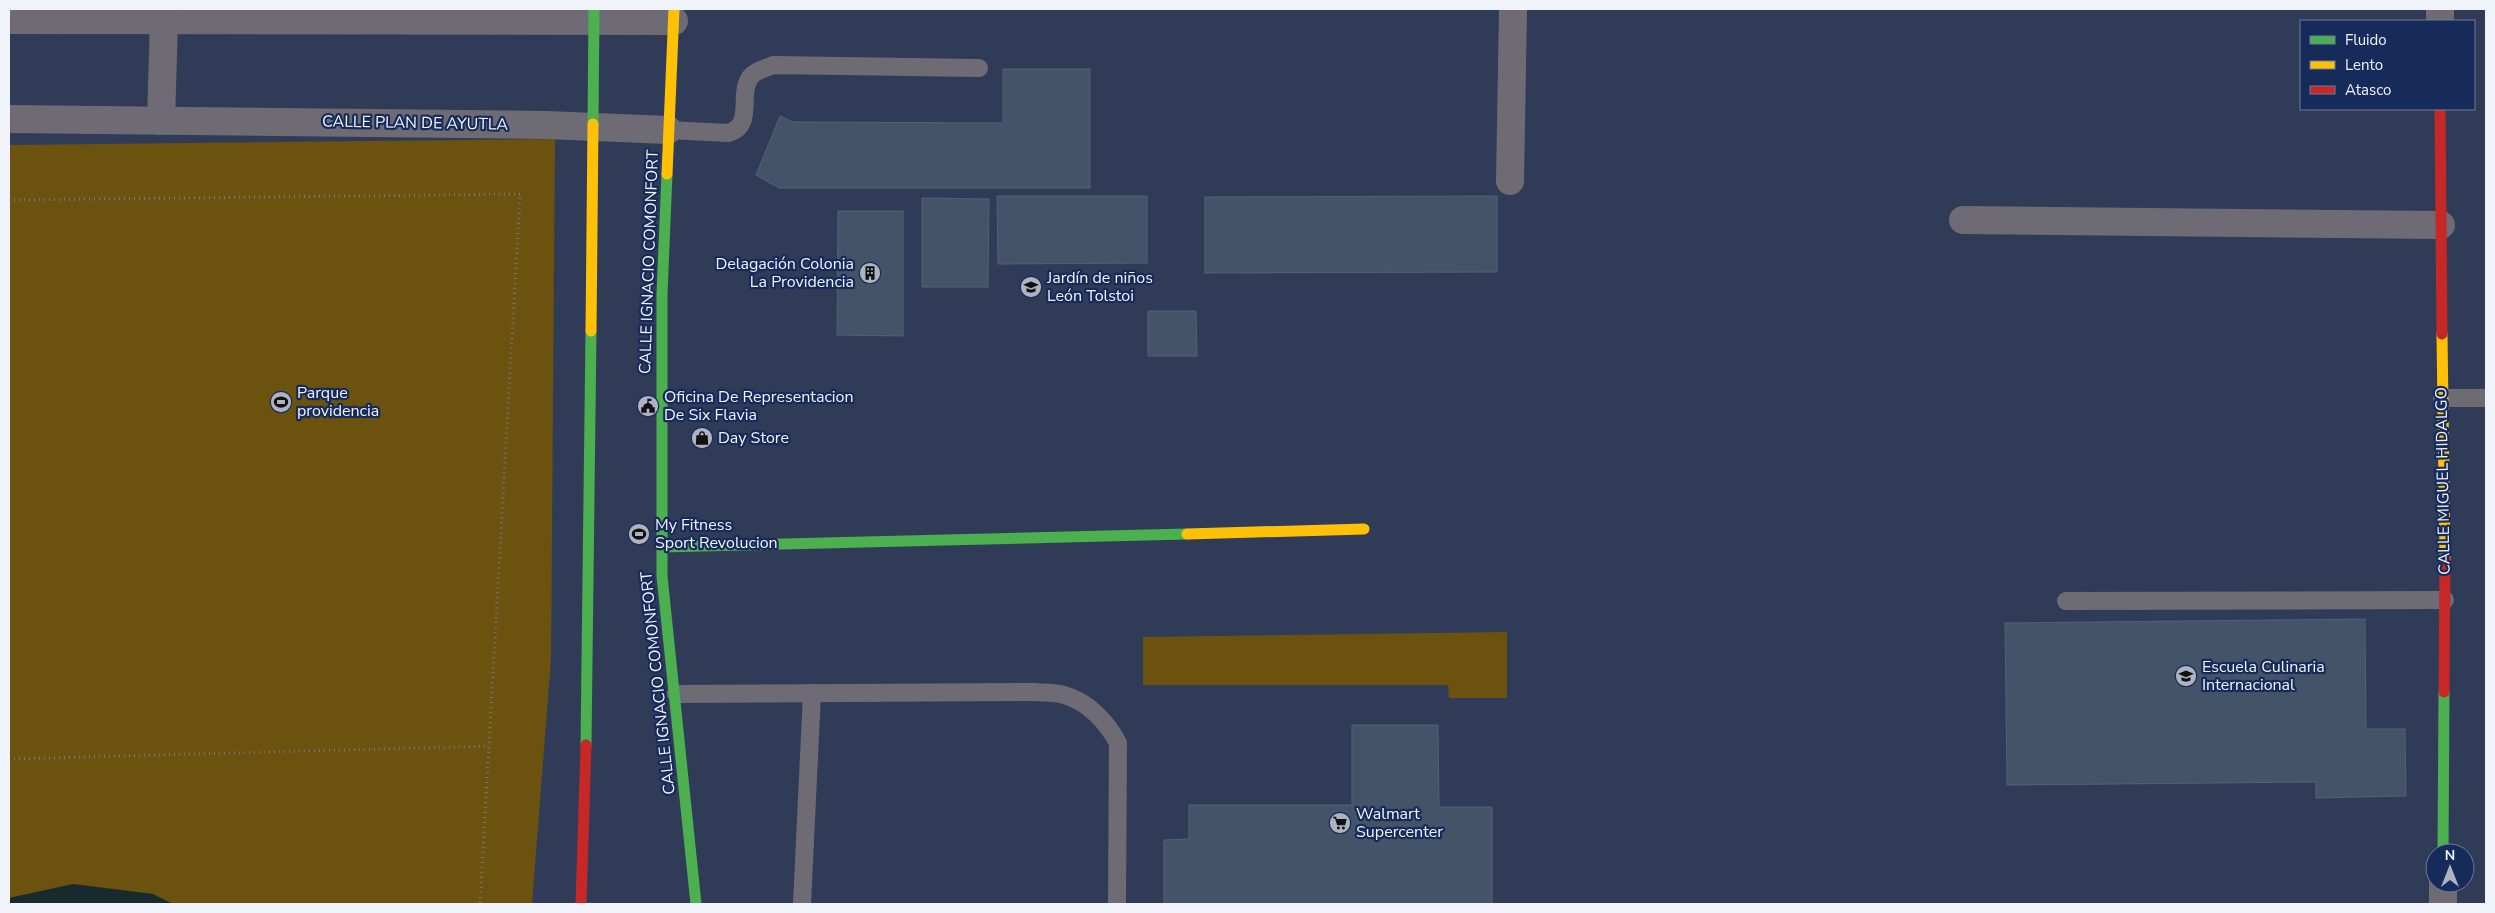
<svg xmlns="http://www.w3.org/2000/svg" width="2495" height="913" font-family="'Nunito Sans',sans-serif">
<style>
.green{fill:#6b520f}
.water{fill:#172a2e}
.building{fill:#435468;stroke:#526176}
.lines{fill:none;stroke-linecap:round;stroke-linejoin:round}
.path{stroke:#767581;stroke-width:3;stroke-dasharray:1 4;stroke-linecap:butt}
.lane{stroke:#6f6b75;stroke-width:18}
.street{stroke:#6f6b75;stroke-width:28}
.fast{stroke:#4caf50;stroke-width:11}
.slow{stroke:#ffc107;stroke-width:11}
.jam{stroke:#c62828;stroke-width:11}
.labels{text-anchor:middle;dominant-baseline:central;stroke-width:4.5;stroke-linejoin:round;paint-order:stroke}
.street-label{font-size:16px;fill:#f0f3f9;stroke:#172b5b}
.poi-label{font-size:16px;fill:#f0f3f9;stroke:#172b5b;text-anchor:start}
</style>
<rect width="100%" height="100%" fill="#303c57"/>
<!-- green -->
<g class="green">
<polygon points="555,139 551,659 532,904 9,904 9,145"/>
<polygon points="1507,632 1507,698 1449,698 1448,685 1143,685 1143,637"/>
</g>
<!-- water -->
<polygon class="water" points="73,884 153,894 173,904 9,904 9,898"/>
<!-- building -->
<g class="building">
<polygon points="1003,69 1090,69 1090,188 779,188 756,175 780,116 793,122 1003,123"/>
<polygon points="997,196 1147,196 1147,263 998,264"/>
<polygon points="1497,196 1497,272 1205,273 1205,197"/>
<polygon points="922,198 989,199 988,287 922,287"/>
<polygon points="838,211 903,211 903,336 837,335"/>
<polygon points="1148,311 1196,311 1197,356 1148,356"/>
<polygon points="2365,619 2366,729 2405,729 2406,796 2316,798 2316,782 2007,785 2005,623"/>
<polygon points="1352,725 1438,725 1439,807 1492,807 1492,904 1164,904 1164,840 1189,839 1189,805 1352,805"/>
</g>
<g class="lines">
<!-- path -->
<g class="path">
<polyline points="9,200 520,194 480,904"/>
<polyline points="9,759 489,746"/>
</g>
<!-- lane -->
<g class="lane">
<path d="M668,130L728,133C756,126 736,92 752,75C757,70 767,68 773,65L979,68"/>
<polyline points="2442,398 2486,398"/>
<polyline points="2066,601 2445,600"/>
<path d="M676,694L1033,692C1043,693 1054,692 1064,695C1087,701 1107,722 1118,743L1117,904"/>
<polyline points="802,904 812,693"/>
</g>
<!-- street -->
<g class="street">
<polyline points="2440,9 2440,21"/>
<polyline points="9,20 674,21"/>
<polyline points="9,119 546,125 668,130"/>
<polyline points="161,121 164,20"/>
<polyline points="1510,181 1513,9"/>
<polyline points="1963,220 2441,225"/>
<polyline points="2443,904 2443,883"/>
</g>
<!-- fast -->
<g class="fast">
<polyline points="593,124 594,9"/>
<polyline points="667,174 662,294 662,576 696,904"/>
<polyline points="662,547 1187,534"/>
<polyline points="586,745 591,331"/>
<polyline points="2443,853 2444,692"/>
</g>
<!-- slow -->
<g class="slow">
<polyline points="667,174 674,9"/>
<polyline points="591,331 593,124"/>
<polyline points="2442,334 2445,559"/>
<polyline points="1187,534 1364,529"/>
</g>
<!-- jam -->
<g class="jam">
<polyline points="2440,109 2442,334"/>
<polyline points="2444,692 2445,559"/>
<polyline points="581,904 586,745"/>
</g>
</g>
<!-- icons -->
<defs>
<g id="building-disc" transform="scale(1.125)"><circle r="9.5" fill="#adb3c0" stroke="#172b5b"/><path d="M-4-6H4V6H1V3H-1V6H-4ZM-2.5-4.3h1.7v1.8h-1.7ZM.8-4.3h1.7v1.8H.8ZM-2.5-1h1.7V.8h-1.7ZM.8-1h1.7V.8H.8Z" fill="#111"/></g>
<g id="school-disc" transform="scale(1.125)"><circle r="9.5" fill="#adb3c0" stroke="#172b5b"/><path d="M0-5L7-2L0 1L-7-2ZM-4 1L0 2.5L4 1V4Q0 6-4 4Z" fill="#111"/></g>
<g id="stadium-disc" transform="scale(1.125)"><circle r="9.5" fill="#adb3c0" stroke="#172b5b"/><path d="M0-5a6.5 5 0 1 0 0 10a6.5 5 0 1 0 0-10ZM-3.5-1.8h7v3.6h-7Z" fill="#111"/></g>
<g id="civic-disc" transform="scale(1.125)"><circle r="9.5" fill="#adb3c0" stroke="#172b5b"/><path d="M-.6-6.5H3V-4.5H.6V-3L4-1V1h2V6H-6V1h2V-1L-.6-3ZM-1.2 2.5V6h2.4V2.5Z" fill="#111"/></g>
<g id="shop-disc" transform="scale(1.125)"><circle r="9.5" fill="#adb3c0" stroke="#172b5b"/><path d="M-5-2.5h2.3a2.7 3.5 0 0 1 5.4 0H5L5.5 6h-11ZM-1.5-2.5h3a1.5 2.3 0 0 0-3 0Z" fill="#111"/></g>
<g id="university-disc" transform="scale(1.125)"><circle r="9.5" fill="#adb3c0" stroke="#172b5b"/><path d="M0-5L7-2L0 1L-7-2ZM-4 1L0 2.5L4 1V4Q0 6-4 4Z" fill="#111"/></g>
<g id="supermarket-disc" transform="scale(1.125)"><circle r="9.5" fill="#adb3c0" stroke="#172b5b"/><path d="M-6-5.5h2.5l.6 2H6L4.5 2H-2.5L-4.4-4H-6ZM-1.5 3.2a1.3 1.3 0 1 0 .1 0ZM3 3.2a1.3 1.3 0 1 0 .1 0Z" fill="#111"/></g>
</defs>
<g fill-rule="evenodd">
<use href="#building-disc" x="870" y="273"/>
<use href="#school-disc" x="1031" y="287"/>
<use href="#stadium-disc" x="281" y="402"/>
<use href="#civic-disc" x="648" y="406"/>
<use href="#shop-disc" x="702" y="438"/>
<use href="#stadium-disc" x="639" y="534"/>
<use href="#university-disc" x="2186" y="676"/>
<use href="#supermarket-disc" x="1340" y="823"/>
</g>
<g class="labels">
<!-- street labels -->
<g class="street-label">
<text transform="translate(415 123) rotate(1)">CALLE PLAN DE AYUTLA</text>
<text transform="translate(649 262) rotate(-88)">CALLE IGNACIO COMONFORT</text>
<text transform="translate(2443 481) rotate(-91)">CALLE MIGUEL HIDALGO</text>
<text transform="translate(658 683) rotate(-96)">CALLE IGNACIO COMONFORT</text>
</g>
<!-- poi labels -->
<g class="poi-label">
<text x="854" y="264" text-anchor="end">Delagación Colonia<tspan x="854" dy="18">La Providencia</tspan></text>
<text x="1047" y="278">Jardín de niños<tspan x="1047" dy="18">León Tolstoi</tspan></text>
<text x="297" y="393">Parque<tspan x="297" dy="18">providencia</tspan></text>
<text x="664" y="397">Oficina De Representacion<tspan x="664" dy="18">De Six Flavia</tspan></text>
<text x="718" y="438">Day Store</text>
<text x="655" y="525">My Fitness<tspan x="655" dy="18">Sport Revolucion</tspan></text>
<text x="2202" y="667">Escuela Culinaria<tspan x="2202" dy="18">Internacional</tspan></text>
<text x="1356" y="814">Walmart<tspan x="1356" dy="18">Supercenter</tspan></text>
</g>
</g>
<!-- border -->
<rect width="2495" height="913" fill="none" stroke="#f0f3f9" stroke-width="20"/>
<!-- legend -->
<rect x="2300" y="20" width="175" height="90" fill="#172b5b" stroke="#6e7b9a"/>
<rect x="2310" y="36" width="25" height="8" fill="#4caf50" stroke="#6e7b9a"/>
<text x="2345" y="45" font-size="15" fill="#f0f3f9">Fluido</text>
<rect x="2310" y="61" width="25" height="8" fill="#ffc107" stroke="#6e7b9a"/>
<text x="2345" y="70" font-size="15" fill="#f0f3f9">Lento</text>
<rect x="2310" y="86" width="25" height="8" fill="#c62828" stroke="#6e7b9a"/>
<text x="2345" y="95" font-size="15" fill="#f0f3f9">Atasco</text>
<!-- north arrow -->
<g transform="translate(2450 868)"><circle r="24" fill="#172b5b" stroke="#6e7b9a"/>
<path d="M0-4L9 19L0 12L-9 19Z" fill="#adb3c0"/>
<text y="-8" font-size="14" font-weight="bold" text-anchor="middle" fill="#f0f3f9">N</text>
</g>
</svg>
